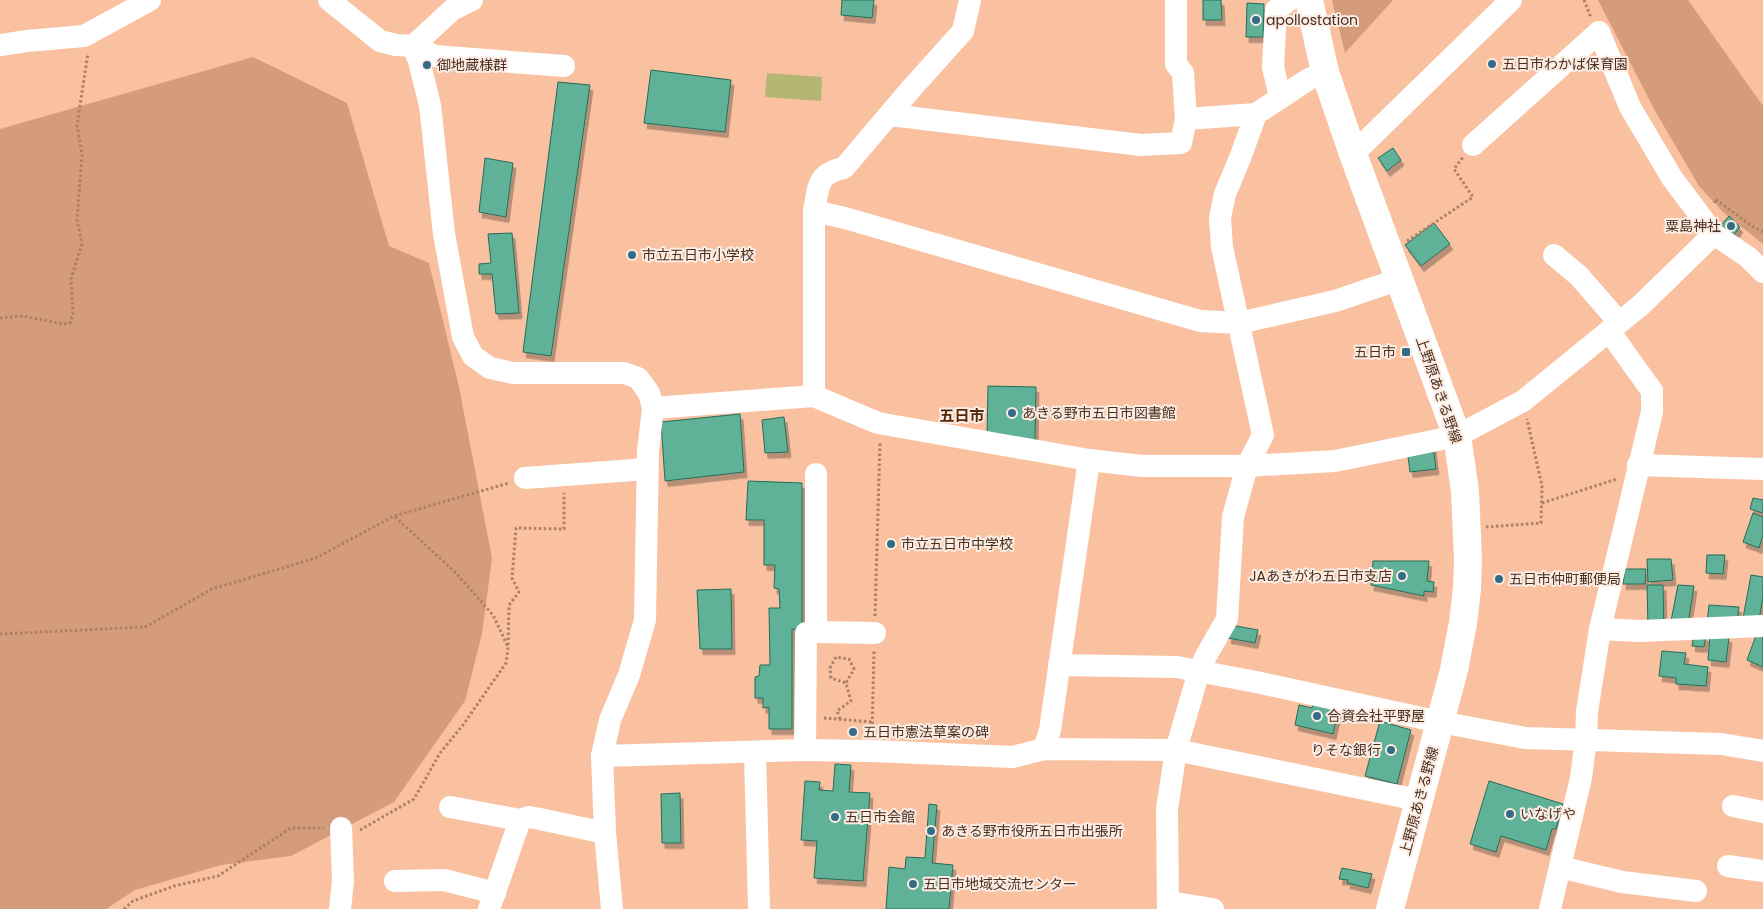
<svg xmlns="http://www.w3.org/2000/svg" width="1763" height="909" font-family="Poppins,'Noto Sans JP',sans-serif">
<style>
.green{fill:#d49c7b}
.water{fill:#b3b773}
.building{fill:#5fb197;stroke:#246c58;filter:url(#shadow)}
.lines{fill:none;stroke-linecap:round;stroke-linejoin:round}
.path{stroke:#ac8067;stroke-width:3;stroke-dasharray:2.5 2.5;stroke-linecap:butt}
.minor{stroke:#fff;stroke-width:22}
.major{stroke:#fff;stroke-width:28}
.poi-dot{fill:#346b86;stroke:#fbece4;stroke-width:2}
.labels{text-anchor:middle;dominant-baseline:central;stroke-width:4;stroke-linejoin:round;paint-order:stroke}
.poi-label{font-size:14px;fill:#4b2f1e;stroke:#fbece4;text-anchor:start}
.street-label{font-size:14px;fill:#4b2f1e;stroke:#fbece4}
.neighbourhood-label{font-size:15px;font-weight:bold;fill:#552808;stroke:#fbece4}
</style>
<defs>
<filter id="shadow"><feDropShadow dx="3" dy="5.5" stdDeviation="0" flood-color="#0004"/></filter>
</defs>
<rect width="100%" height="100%" fill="#fac1a1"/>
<!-- green -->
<g class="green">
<polygon points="1332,0 1393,0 1345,53"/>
<polygon points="1598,0 1688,0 1763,106 1763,244 1723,212 1699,186 1654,109"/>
<polygon points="253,57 347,103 389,246 429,263 459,387 492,558 482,634 465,701 394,802 291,856 221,865 135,890 106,909 0,909 0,129"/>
</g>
<!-- water -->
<polygon class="water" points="767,73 822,77 821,101 765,97"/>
<!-- building -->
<g class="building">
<polygon points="842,0 874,0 872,18 841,15"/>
<polygon points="1203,0 1221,0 1222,20 1203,20"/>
<polygon points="1247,3 1264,4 1263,37 1246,37"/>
<polygon points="651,70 731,80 725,132 644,123"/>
<polygon points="558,82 590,85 551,356 523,352"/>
<polygon points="1393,148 1401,160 1387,171 1378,158"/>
<polygon points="485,158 513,163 506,217 479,212"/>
<polygon points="1729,216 1740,227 1733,236 1721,225"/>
<polygon points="1434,223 1450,244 1421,266 1405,245"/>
<polygon points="512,233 519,313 496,314 492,274 479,274 479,264 491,263 488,234"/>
<polygon points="988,386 1036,387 1035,441 987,438"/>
<polygon points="740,414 744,472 665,481 661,422"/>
<polygon points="784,417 788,452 765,453 762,420"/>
<polygon points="1433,446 1436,469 1410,472 1407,449"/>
<polygon points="748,481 802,483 802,630 792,629 792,729 769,729 769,707 763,708 763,698 755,698 755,677 759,676 760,665 770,665 769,608 780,608 779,589 774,588 775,565 764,565 764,520 746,520"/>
<polygon points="1753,498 1763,500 1763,513 1750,509"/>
<polygon points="1753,513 1763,517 1763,535 1759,548 1743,542"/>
<polygon points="1707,555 1725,555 1723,574 1706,573"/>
<polygon points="1647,559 1671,559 1673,580 1648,582"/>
<polygon points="1373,561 1429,561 1427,581 1434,582 1433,592 1424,591 1424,596 1371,585"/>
<polygon points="1625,569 1646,569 1645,584 1623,584"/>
<polygon points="1751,575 1763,577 1763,597 1759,620 1743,618"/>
<polygon points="1647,585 1663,585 1664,629 1648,629"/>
<polygon points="1678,585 1694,586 1688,624 1671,621"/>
<polygon points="731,589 732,649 700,649 697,590"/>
<polygon points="1709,605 1739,607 1737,624 1707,622"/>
<polygon points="1231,625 1258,630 1255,643 1228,638"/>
<polygon points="1758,630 1763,632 1763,667 1747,660"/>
<polygon points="1694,634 1706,636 1704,647 1692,646"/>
<polygon points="1710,635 1729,637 1726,662 1708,660"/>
<polygon points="1662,651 1686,653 1684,664 1708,667 1706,686 1676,684 1676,678 1659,676"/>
<polygon points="1313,702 1339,708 1333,734 1295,725 1299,705 1312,708"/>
<polygon points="1380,721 1411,730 1397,784 1365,776"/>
<polygon points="835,764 851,765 849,792 870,793 863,881 814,878 817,841 801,840 805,781 820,782 819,790 833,791"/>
<polygon points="1489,781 1563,804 1556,829 1552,829 1546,850 1501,836 1496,852 1470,844"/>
<polygon points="680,793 681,843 662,843 661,794"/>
<polygon points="929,804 937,805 932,863 953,865 949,909 886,909 889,867 905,869 906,857 925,858"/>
<polygon points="1342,868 1372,874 1368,888 1347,883 1348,880 1339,879"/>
</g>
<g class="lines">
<!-- path -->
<g class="path">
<polyline points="1584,0 1591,18"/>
<polyline points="1715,203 1715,199 1752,226 1763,232"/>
<polyline points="1407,241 1473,197 1454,169 1463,157"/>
<polyline points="0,318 23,316 63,324 70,323 73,314 71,279 82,244 77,220 82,155 77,125 88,53"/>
<polyline points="1542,503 1617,479"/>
<polyline points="395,517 454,571 493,615 508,647"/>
<polyline points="1486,527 1541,523 1542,486 1527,419"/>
<polyline points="875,616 880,442"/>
<polyline points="0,634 145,627 212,589 316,558 394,516 509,483"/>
<polyline points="824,718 872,722"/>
<polyline points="840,719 837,711 851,701 846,683 854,669 849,659 836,657 830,668 831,678 846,683"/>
<polyline points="872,734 874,650"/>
<polyline points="360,830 414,799 440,753 463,725 506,663 508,648 509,605 519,592 512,578 516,528 564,529 564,493"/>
<polyline points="124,909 133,901 174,886 218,876 291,828 324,828"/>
</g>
<!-- minor -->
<g class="minor">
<polyline points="329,0 380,41 396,45 413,46 452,10 472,0"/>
<polyline points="1176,0 1176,64 1183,73 1186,119"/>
<polyline points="0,45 27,41 84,36 150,0"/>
<polyline points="413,46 419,61 430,105 444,234 463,337 473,356 490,368 513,373 624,373 638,378 649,393 653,408 648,451 645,620 629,675 610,720 602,756 605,833 612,909"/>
<polyline points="413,46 435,56 564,66"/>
<polyline points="1280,97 1273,67 1276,10 1289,0"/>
<polyline points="890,115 1141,145 1181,143 1186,119 1256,114"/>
<polyline points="1473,145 1599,32 1630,107 1672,178 1714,234 1748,257 1763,272"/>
<polyline points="1353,154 1511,0"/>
<polyline points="814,211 845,218 1200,321 1239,323 1335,301 1400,279"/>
<polyline points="1554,255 1579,276 1619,322"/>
<path d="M814,396V211C819,186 816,174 844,168L910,90L963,31L970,0"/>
<polyline points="653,408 814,396 878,423 1089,460 1142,466 1247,466 1335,461 1457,436 1523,401 1641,305 1714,234"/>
<polyline points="1638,465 1763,469"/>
<polyline points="525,478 647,469"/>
<polyline points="1600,629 1640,631 1763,626"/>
<polyline points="816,632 875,633"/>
<polyline points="1059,665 1177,667 1256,682 1440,722 1525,738 1721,744 1763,751"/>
<polyline points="1044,749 1050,730 1089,460"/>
<polyline points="805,750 806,633 816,632 816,474"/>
<polyline points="755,752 759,909"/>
<polyline points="602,756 805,750 872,751 1013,757 1044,749 1176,750 1418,800"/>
<polyline points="1733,806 1763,812"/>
<polyline points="450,807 520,820"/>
<polyline points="1728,866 1763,871"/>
<polyline points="1560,867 1622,882 1696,891"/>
<polyline points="395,881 444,880 495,893"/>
<polyline points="1169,902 1213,909"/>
<polyline points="340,909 343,881 341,828"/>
<polyline points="489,909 520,820 529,817 540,819 605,833"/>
<polyline points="1168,909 1167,809 1176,750 1199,671 1206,656 1227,619 1233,517 1247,466 1263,435 1222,247 1220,218 1225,194 1240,158 1256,114 1309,79 1325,72"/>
<polyline points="1550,909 1581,778 1586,739 1587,712 1600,629 1652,412 1652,391 1609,331"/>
</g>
<!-- major -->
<polyline class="major" points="1309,0 1325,72 1353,154 1457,436 1465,491 1468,559 1467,589 1463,623 1454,670 1390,909"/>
</g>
<!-- markers -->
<g class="poi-dot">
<circle cx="1256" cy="20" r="5"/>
<circle cx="1492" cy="64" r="5"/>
<circle cx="427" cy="65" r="5"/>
<circle cx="1731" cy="226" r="5"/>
<circle cx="632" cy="255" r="5"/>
<rect x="1401" y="347" width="10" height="10" rx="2.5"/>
<circle cx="1012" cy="413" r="5"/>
<circle cx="891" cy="544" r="5"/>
<circle cx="1402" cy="576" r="5"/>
<circle cx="1499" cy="579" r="5"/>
<circle cx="1317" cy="716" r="5"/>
<circle cx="853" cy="732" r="5"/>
<circle cx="1391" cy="750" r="5"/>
<circle cx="1510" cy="814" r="5"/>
<circle cx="835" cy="817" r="5"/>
<circle cx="931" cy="831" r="5"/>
<circle cx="913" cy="884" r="5"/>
</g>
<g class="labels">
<!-- poi labels -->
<g class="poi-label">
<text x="1266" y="20">apollostation</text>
<text x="1502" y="64">五日市わかば保育園</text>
<text x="437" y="65">御地蔵様群</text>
<text x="1721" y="226" text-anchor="end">粟島神社</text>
<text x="642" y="255">市立五日市小学校</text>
<text x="1396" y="352" text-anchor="end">五日市</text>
<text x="1022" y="413">あきる野市五日市図書館</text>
<text x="901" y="544">市立五日市中学校</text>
<text x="1392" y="576" text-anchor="end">JAあきがわ五日市支店</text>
<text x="1509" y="579">五日市仲町郵便局</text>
<text x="1327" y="716">合資会社平野屋</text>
<text x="863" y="732">五日市憲法草案の碑</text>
<text x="1381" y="750" text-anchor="end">りそな銀行</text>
<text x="1520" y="814">いなげや</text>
<text x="845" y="817">五日市会館</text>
<text x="941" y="831">あきる野市役所五日市出張所</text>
<text x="923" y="884">五日市地域交流センター</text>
</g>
<!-- street labels -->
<g class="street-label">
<text transform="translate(1439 390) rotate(71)">上野原あきる野線</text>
<text transform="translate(1419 801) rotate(-75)">上野原あきる野線</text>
</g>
<!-- neighbourhood labels -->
<g class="neighbourhood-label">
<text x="962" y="415">五日市</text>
</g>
</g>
</svg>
